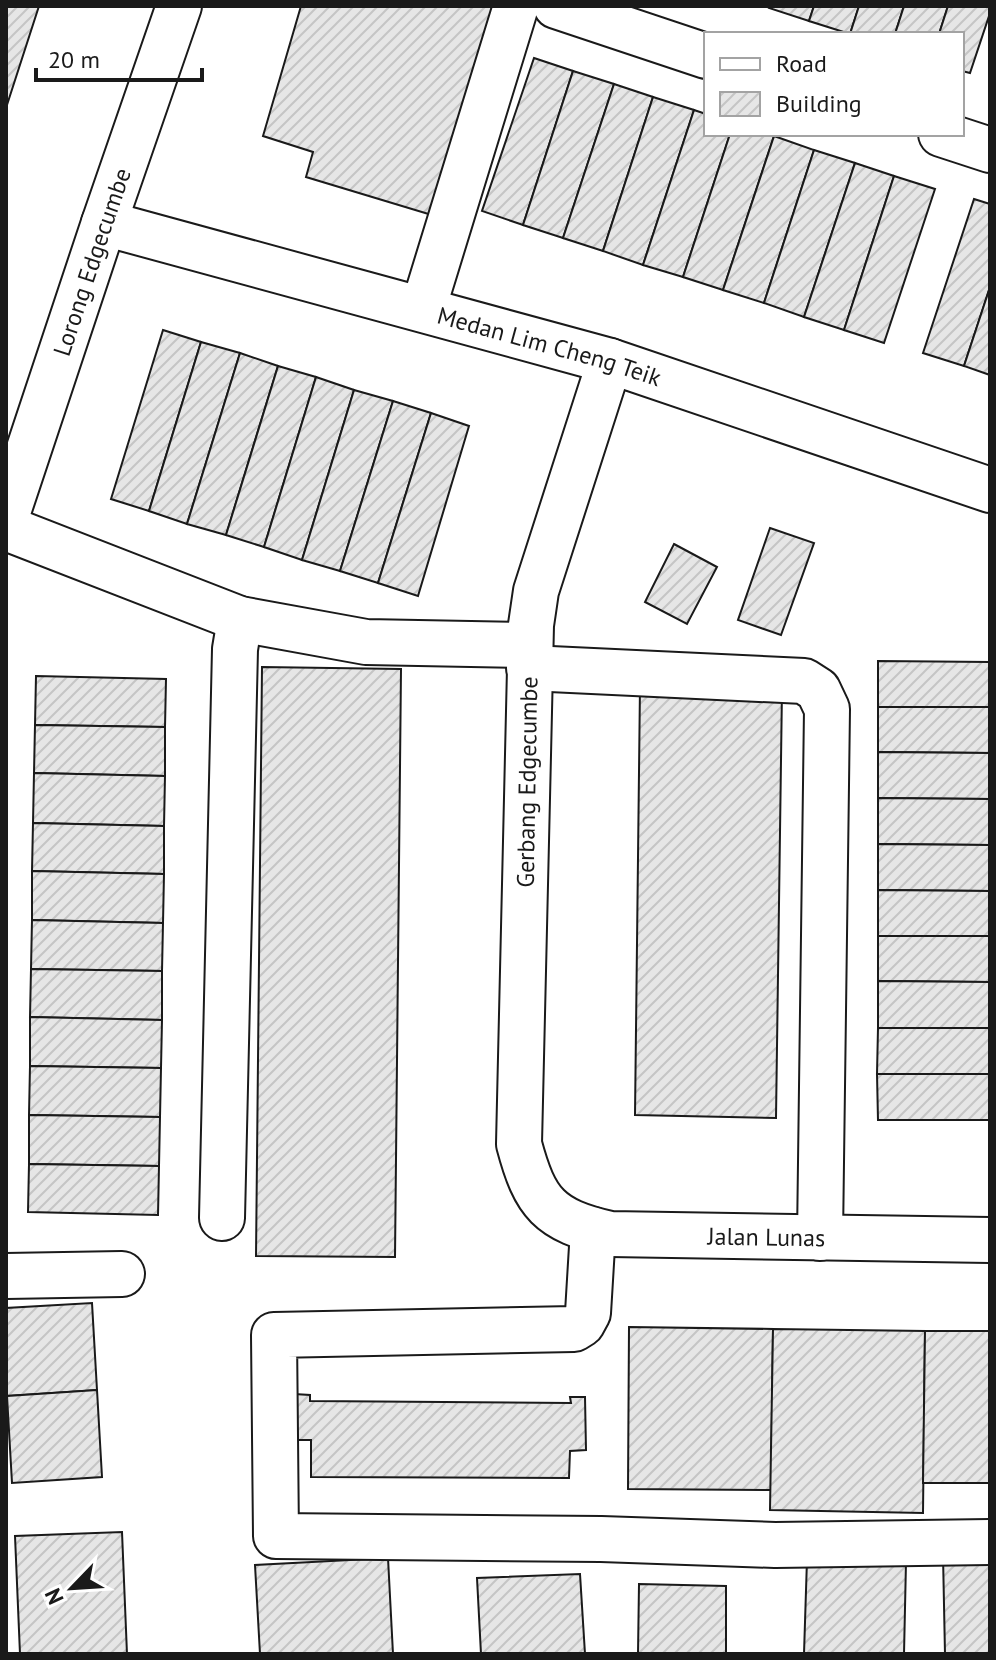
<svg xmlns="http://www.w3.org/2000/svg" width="996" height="1660" font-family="'PT Sans',sans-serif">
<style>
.building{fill:url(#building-hatch);stroke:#1a1a1a;stroke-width:2}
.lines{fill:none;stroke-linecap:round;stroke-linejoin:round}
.minor-casing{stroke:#1a1a1a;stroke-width:48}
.minor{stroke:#fff;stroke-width:44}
.labels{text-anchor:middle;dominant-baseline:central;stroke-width:6;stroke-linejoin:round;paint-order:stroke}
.street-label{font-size:24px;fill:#1a1a1a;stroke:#fff}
</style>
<defs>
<pattern id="building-hatch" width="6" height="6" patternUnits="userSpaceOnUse" patternTransform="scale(2)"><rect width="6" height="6" fill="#e6e6e6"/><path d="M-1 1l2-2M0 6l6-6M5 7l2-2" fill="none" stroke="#c5c5c5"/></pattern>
</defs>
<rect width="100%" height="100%" fill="#fff"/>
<!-- building -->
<g class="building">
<polygon points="6,6 39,6 6,108"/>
<polygon points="301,6 508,6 445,219 306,177 313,152 263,136"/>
<polygon points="770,6 814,6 809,21 769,8"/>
<polygon points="814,6 859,6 850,34 809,21"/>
<polygon points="859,6 904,6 895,34 850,34"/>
<polygon points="904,6 948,6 939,34 895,34"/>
<polygon points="948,6 990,6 990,13 970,73 962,71 962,34 939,34"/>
<polygon points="534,58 573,71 523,225 482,211"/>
<polygon points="573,71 614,84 563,238 523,225"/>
<polygon points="614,84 653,97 603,251 563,238"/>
<polygon points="653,97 694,110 643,265 603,251"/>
<polygon points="694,110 706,114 706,134 730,134 683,277 643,265"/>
<polygon points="730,134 774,136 723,290 683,277"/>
<polygon points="774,136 814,150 764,303 723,290"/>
<polygon points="814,150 855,163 804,317 764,303"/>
<polygon points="855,163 894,176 844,330 804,317"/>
<polygon points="894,176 935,189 884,343 844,330"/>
<polygon points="974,199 990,204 990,287 964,366 923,353"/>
<polygon points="990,287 990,375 964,366"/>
<polygon points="163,330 201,342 149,511 111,499"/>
<polygon points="201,342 240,353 187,524 149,511"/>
<polygon points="240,353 278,366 226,535 187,524"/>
<polygon points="278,366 316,377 264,547 226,535"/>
<polygon points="316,377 354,390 302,560 264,547"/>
<polygon points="354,390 393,401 340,571 302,560"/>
<polygon points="393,401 431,413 378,583 340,571"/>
<polygon points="431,413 469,426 418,596 378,583"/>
<polygon points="770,528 814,543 781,635 738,620"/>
<polygon points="674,544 717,567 687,624 645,602"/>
<polygon points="878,661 990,662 990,707 878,707"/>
<polygon points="262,667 401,669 395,1257 256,1256"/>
<polygon points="36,676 166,679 165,727 35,725"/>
<polygon points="640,686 782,689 776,1118 635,1115"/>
<polygon points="878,707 990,707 990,753 878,752"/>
<polygon points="35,725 165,727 165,776 34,773"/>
<polygon points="878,752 990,753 990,799 878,798"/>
<polygon points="34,773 165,776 164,826 33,823"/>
<polygon points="878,798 990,799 990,845 878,844"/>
<polygon points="33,823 164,826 164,874 32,871"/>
<polygon points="878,844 990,845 990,891 878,890"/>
<polygon points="32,871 164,874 163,923 32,920"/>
<polygon points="878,890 990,891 990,936 878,936"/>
<polygon points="32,920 163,923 162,971 31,969"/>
<polygon points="878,936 990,936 990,982 878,981"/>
<polygon points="31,969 162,971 162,1020 30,1017"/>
<polygon points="878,981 990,982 990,1028 878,1028"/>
<polygon points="30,1017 162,1020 161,1068 30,1066"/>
<polygon points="878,1028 990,1028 990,1074 877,1074"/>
<polygon points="30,1066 161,1068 160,1117 29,1115"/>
<polygon points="877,1074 990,1074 990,1120 878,1120"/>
<polygon points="29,1115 160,1117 159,1166 29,1164"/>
<polygon points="29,1164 159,1166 158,1215 28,1212"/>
<polygon points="92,1303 97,1390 7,1396 6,1308"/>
<polygon points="629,1327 773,1329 771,1490 628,1489"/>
<polygon points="773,1329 925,1331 923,1513 770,1510"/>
<polygon points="925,1331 990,1331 990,1483 923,1483"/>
<polygon points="97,1390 102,1477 12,1483 7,1396"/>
<polygon points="294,1394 310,1395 310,1401 571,1403 570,1397 585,1397 586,1450 570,1451 569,1478 311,1477 311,1440 293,1440"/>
<polygon points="122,1532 127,1654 20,1654 15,1536"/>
<polygon points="943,1555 990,1555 990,1654 945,1654"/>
<polygon points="388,1558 393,1654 260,1654 255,1565"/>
<polygon points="807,1559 906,1562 904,1654 804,1654"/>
<polygon points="580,1574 585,1654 481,1654 477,1578"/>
<polygon points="639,1584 726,1586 726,1654 638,1654"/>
</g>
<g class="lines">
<!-- minor casing -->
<g class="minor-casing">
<g id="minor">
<polyline points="556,6 706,56"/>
<polyline points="941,134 990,150"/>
<path id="s1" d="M104,223L610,361L990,490"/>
<polyline points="423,309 516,6"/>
<path id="s2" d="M610,361L536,591L531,625L519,1144C535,1204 549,1220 610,1234L990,1240"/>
<path id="s3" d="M6,518L104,223L179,6"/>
<polyline points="6,528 240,619 366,642 530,645"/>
<polyline points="529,668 804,681 818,690 827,709 820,1238"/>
<polyline points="222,1218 235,649 240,619"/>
<polyline points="593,1230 588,1313 582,1324 574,1329 274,1335 276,1536 601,1539 775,1545 990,1542"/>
<polyline points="6,1276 122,1274"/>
</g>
</g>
<!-- minor -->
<use href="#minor" class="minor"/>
</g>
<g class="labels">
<!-- street labels -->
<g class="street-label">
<text stroke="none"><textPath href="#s3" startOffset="270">Lorong Edgecumbe</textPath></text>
<text stroke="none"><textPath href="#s1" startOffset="462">Medan Lim Cheng Teik</textPath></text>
<text transform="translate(527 782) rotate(-89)">Gerbang Edgecumbe</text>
<text stroke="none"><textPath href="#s2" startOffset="1090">Jalan Lunas</textPath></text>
</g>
</g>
<!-- border -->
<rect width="996" height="1660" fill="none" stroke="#1a1a1a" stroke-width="16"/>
<!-- legend -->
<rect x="704" y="32" width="260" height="104" fill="#ffffff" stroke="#a3a3a3" stroke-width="2"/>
<rect x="720" y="58" width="40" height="12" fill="#ffffff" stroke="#a3a3a3" stroke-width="2"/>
<text x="776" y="72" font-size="24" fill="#1a1a1a">Road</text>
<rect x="720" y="92" width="40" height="24" fill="url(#building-hatch)" stroke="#a3a3a3" stroke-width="2"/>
<text x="776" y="112" font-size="24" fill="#1a1a1a">Building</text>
<!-- north arrow -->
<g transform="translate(72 1588) rotate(245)" stroke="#ffffff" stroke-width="6" paint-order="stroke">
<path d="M0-6L14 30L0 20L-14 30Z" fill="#1a1a1a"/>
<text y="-12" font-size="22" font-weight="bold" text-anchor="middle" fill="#1a1a1a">N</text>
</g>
<!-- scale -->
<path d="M36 68v12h166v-12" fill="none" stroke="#1a1a1a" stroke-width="4"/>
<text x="48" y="68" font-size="24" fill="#1a1a1a" stroke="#ffffff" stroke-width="6" paint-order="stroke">20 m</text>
</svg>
